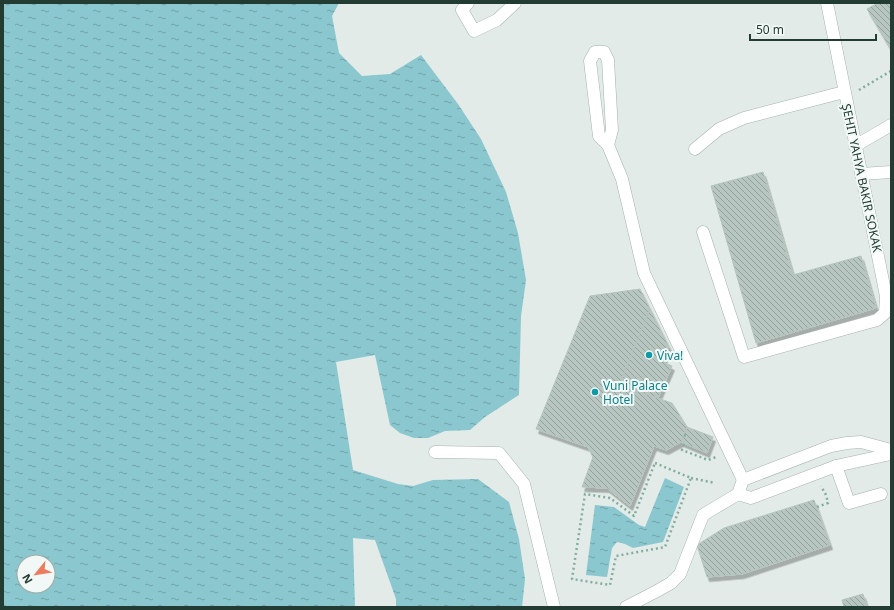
<svg xmlns="http://www.w3.org/2000/svg" width="894" height="610" font-family="'Noto Sans',sans-serif">
<style>
.water{fill:url(#water-ripples);fill-rule:evenodd}
.building{fill:url(#building-back-hatch);stroke:#b4c5bd;filter:url(#shadow)}
.lines{fill:none;stroke-linecap:round;stroke-linejoin:round}
.minor-casing{stroke:#a5b3ae;stroke-width:13}
.path{stroke:#83ae9f;stroke-width:2.5;stroke-dasharray:2 3;stroke-linecap:butt}
.minor{stroke:#fff;stroke-width:12}
.culture-dot{fill:#0f9aa8;stroke:#f2f8f5;stroke-width:1.5}
.labels{text-anchor:middle;dominant-baseline:central;stroke-width:4;stroke-linejoin:round;paint-order:stroke}
.street-label{font-size:12px;fill:#223c34;stroke:#f2f8f5}
.culture-label{font-size:12px;fill:#0d838f;stroke:#f2f8f5;text-anchor:start}
</style>
<defs>
<pattern id="water-ripples" width="26" height="14" patternUnits="userSpaceOnUse"><rect width="26" height="14" fill="#8bc7cf"/><path d="M2 4q2-2 4 0t4 0M15 11q2-2 4 0t4 0" fill="none" stroke="#71a3a9"/></pattern>
<pattern id="building-back-hatch" width="6" height="6" patternUnits="userSpaceOnUse"><rect width="6" height="6" fill="#b7c6c0"/><path d="M-1 5l2 2M0 0l6 6M5-1l2 2" fill="none" stroke="#94a29d"/></pattern>
<filter id="shadow"><feDropShadow dx="2.5" dy="4.5" stdDeviation="0" flood-color="#0004"/></filter>
</defs>
<rect width="100%" height="100%" fill="#e2ebe7"/>
<!-- water -->
<g class="water">
<path d="M3,3H339L332,16L339,53L362,76L390,74L421,55L458,104L481,139L506,192L518,233L526,280L521,316L519,395L485,417L470,430L445,431L428,438H414L400,433L390,425L375,355L336,362L353,470L398,484L413,486L433,480L478,479L509,502L519,539L525,579L522,607H396V599L375,540L353,538L355,607H3ZM24,562H48V586H24Z"/>
<polygon points="665,478 684,487 663,542 633,548 625,544 617,542 612,548 607,577 586,575 595,505 614,507 639,525 645,527"/>
</g>
<!-- building -->
<g class="building">
<polygon points="878,3 891,3 891,50 867,9"/>
<polygon points="763,172 793,275 861,256 876,308 756,343 711,186"/>
<polygon points="640,289 650,309 619,385 672,403 687,427 681,442 666,450 654,446 630,506 607,488 582,487 593,457 588,447 536,429 590,296"/>
<polygon points="650,309 669,347 663,362 672,366 658,398 619,385"/>
<polygon points="687,427 713,437 707,453 681,442"/>
<polygon points="814,500 830,545 742,574 707,577 697,545 724,528"/>
<polygon points="863,594 867,607 844,607 842,600"/>
</g>
<g class="lines">
<!-- minor casing -->
<g class="minor-casing">
<g id="minor">
<polyline points="468,3 462,10 474,31 497,20 515,3"/>
<polyline points="608,145 612,130 608,60 604,52 595,52 590,61 599,136 608,145 622,179 644,273 743,480"/>
<polyline points="855,146 891,125"/>
<polyline points="695,149 719,129 744,118 844,92"/>
<polyline points="861,174 891,172"/>
<polyline points="703,232 744,357 877,320 885,313 886,296 827,3"/>
<polyline points="435,452 499,453 524,484 554,607"/>
<polyline points="836,466 849,503 881,494"/>
<polyline points="738,494 751,498 836,466 891,454"/>
<polyline points="626,607 657,591 671,583 680,574 703,515 738,494 743,480 831,446 847,443 861,442 891,450"/>
</g>
</g>
<!-- path -->
<g class="path">
<polyline points="859,90 891,71"/>
<polyline points="684,435 687,436"/>
<polyline points="684,444 682,450 708,460 716,457"/>
<polygon points="655,463 691,478 665,547 616,556 610,585 572,579 585,494 610,498 634,516"/>
<polyline points="691,478 715,483"/>
<polyline points="817,507 828,503 826,495 821,486"/>
</g>
<!-- minor -->
<use href="#minor" class="minor"/>
</g>
<!-- markers -->
<g class="culture-dot">
<circle cx="649" cy="355" r="4"/>
<circle cx="595" cy="392" r="4"/>
</g>
<g class="labels">
<!-- street labels -->
<g class="street-label">
<text transform="translate(862 178) rotate(78)">ŞEHIT YAHYA BAKIR SOKAK</text>
</g>
<!-- culture labels -->
<g class="culture-label">
<text x="657" y="355">Viva!</text>
<text x="603" y="385">Vuni Palace<tspan x="603" dy="14">Hotel</tspan></text>
</g>
</g>
<!-- border -->
<rect width="894" height="610" fill="none" stroke="#223c34" stroke-width="8"/>
<!-- north arrow -->
<g transform="translate(36 574) rotate(240)"><circle r="19" fill="#f2f8f5" stroke="#9fada8"/>
<path d="M0-3L7 15L0 10L-7 15Z" fill="#ed7c5e"/>
<text y="-6" font-size="11" font-weight="bold" text-anchor="middle" fill="#223c34">N</text>
</g>
<!-- scale -->
<path d="M750 34v6h126v-6" fill="none" stroke="#223c34" stroke-width="2"/>
<text x="756" y="34" font-size="12" fill="#223c34" stroke="#f2f8f5" stroke-width="3" paint-order="stroke">50 m</text>
</svg>
